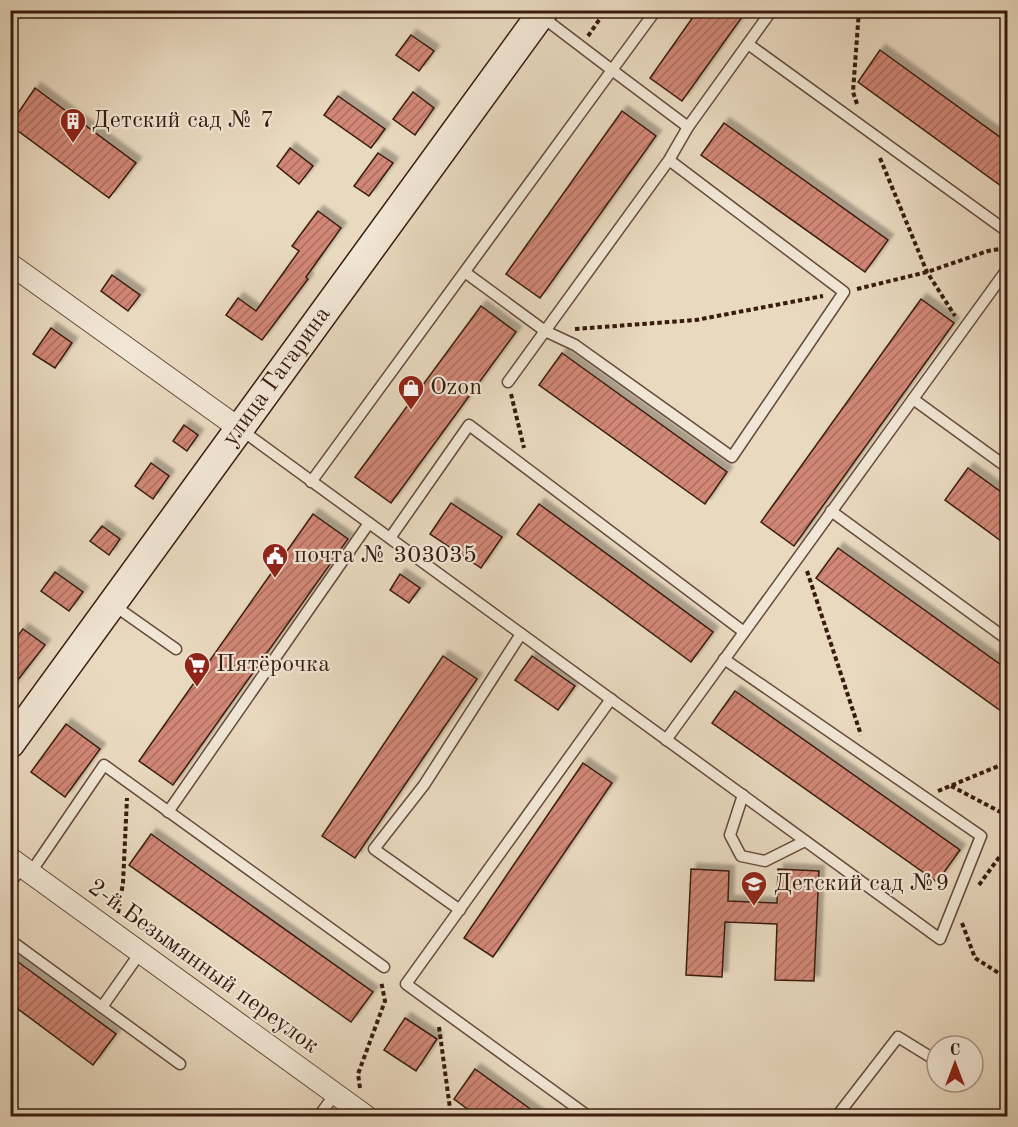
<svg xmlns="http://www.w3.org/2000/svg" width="1018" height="1127" font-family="'Old Standard TT',serif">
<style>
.building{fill:url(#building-hatch);stroke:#381b0e;stroke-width:1.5;filter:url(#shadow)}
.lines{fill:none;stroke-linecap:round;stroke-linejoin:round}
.service-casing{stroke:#644a3a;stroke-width:13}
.minor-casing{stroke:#644a3a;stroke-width:23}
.secondary-casing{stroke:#381b0e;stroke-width:31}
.path{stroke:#381b0e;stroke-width:4;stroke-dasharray:4.5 3;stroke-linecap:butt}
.service{stroke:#f1e6d5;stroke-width:10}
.minor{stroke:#f1e6d5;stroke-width:21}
.secondary{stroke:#f1e6d5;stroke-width:28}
.labels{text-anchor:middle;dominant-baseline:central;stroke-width:4.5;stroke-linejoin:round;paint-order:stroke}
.poi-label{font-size:24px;fill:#381b0e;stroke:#f1e6d5;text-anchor:start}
.street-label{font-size:24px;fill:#381b0e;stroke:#f1e6d5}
</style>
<defs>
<pattern id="building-hatch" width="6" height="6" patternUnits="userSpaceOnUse" patternTransform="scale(1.5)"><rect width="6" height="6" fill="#d18776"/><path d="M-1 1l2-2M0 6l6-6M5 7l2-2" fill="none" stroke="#ab6e5f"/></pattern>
<filter id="shadow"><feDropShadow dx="5.5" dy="-5.5" stdDeviation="1.5" flood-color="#0004"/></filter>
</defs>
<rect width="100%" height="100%" fill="#e9d9bf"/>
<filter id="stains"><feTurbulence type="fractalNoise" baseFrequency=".00333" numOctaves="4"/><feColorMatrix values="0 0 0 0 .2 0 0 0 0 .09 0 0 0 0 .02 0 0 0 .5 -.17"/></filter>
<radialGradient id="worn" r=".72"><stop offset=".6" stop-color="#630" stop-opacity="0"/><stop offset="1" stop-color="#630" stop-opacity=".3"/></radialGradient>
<!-- building -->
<g class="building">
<polygon points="698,10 747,10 682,101 650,78"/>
<polygon points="411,35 434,51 419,71 396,55"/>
<polygon points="880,50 1008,143 1008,191 858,82"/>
<polygon points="35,88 136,163 109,198 10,125"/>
<polygon points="413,92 434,108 415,135 393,119"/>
<polygon points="338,96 385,129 371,148 324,115"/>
<polygon points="622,111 656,136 540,298 506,274"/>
<polygon points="724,123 888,240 865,272 701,155"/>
<polygon points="290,148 313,166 299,184 277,166"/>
<polygon points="378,153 393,163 369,196 354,186"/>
<polygon points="318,211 341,228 306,277 308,279 262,340 226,315 238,298 256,311 299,251 292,246"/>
<polygon points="112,275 140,295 128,311 101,291"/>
<polygon points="921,299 954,323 794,546 761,522"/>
<polygon points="481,306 516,332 391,503 355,477"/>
<polygon points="51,328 72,343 55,368 33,354"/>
<polygon points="562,353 727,472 705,504 539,385"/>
<polygon points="184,425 198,435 187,451 173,441"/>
<polygon points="151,463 169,476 153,499 135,486"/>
<polygon points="968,468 1008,497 1008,546 945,500"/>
<polygon points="451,503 502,537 481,568 430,534"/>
<polygon points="539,504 713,632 691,662 517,534"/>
<polygon points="313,514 348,539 173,785 139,761"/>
<polygon points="102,526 120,539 109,555 90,541"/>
<polygon points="838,548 1008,670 1008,716 816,578"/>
<polygon points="55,572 83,592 69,611 41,591"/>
<polygon points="400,574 420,588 409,603 390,590"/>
<polygon points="23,629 45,645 10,690 10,646"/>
<polygon points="443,656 477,679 355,858 322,836"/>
<polygon points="532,656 575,686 558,710 515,680"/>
<polygon points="735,691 960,850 937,882 712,723"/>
<polygon points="66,724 100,749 65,797 31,772"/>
<polygon points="583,763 612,783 493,957 464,938"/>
<polygon points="151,834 373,992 351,1022 129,865"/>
<polygon points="691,869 729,871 728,901 777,903 778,869 819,871 814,981 775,980 777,924 725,922 722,977 686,975"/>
<polygon points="10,956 116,1034 93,1065 10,1003"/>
<polygon points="405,1018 437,1039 416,1071 384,1050"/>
<polygon points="475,1069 540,1116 477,1116 454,1099"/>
</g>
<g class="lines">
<!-- service casing -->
<g class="service-casing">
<g id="service">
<polyline points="656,10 612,70 688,127 772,10"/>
<polyline points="748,44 1008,232"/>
<polyline points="669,160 545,331 575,345 732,457 844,292 669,160 688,127"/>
<polyline points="466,273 545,331 508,382"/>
<polyline points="913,399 1008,268"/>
<polyline points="240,429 940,939 981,836 724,659"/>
<polyline points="311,482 612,70 541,16"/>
<polyline points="831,511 1008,640"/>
<polyline points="390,538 469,425 744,632"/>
<polyline points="112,604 176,649"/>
<polyline points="666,740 913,399 1008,468"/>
<polyline points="743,795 730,835 741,856 765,861 805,841"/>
<polyline points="168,812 369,523"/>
<polyline points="31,872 104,765 384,967"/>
<polyline points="10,883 23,866"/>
<polyline points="460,910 374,849 424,785 521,634"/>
<polyline points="10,940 180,1064"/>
<polyline points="102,1007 140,953"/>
<polyline points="319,1116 335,1094"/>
<polyline points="588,1116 406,984 611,699"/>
<polyline points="837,1116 898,1037 937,1061"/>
</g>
</g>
<!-- minor casing -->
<g class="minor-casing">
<g id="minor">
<polyline points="10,264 240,429"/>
<polyline points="10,858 366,1116"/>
</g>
</g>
<!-- secondary casing -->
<g class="secondary-casing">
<g id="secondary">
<path id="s1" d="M10,744L544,10"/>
</g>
</g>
<!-- path -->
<g class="path">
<polyline points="1006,10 1008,11"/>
<polyline points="588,36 606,10"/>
<polyline points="857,104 853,92 859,10"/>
<polyline points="880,158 927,272 955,316"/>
<polyline points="857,289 927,272 988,251 1006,248"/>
<polyline points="575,329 696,320 823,296"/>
<polyline points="511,394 524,448"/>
<polyline points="807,571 861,735"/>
<polyline points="951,786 1008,816"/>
<polyline points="938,791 1008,762"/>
<polyline points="979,885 1008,845"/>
<polyline points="118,913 123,883 127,798"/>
<polyline points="962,923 975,958 1008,979"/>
<polyline points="439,1027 451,1116"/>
<polyline points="360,1088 358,1074 385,1001 381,981"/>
</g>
<!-- service -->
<use href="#service" class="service"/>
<!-- minor -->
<use href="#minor" class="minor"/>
<!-- secondary -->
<use href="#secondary" class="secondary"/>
</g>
<!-- icons -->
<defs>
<g id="building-pin" transform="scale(1.35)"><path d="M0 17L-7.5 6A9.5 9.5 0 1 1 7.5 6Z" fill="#8f2418" stroke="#f1e6d5"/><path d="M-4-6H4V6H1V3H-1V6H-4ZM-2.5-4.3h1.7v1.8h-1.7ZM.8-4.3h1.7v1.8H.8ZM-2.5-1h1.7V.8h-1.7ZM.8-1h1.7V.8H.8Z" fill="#fff"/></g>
<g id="shop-pin" transform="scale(1.35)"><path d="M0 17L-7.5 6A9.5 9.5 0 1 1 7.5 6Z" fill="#8f2418" stroke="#f1e6d5"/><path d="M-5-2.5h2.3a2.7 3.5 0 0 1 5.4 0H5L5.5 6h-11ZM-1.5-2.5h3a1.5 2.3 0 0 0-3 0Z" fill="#fff"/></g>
<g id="civic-pin" transform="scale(1.35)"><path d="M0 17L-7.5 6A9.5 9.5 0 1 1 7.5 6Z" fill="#8f2418" stroke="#f1e6d5"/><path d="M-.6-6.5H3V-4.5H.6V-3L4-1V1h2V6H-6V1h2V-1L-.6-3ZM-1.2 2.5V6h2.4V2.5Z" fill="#fff"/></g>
<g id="supermarket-pin" transform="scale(1.35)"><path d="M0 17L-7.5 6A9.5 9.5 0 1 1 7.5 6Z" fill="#8f2418" stroke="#f1e6d5"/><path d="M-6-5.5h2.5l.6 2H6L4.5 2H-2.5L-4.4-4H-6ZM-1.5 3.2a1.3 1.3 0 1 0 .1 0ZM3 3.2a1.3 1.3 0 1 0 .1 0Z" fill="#fff"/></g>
<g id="school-pin" transform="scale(1.35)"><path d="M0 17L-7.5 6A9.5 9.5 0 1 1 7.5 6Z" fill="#8f2418" stroke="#f1e6d5"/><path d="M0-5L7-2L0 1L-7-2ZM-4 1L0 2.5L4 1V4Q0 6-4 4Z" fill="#fff"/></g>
</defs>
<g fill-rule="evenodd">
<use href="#building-pin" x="73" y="121"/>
<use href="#shop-pin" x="411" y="388"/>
<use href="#civic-pin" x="275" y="556"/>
<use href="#supermarket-pin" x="197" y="665"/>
<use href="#school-pin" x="754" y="884"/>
</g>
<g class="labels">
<!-- poi labels -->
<g class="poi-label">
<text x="92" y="121">Детский сад № 7</text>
<text x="430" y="388">Ozon</text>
<text x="294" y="556">почта № 303035</text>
<text x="216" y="665">Пятёрочка</text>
<text x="774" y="884">Детский сад №9</text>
</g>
<!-- street labels -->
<g class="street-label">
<text stroke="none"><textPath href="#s1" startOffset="454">улица Гагарина</textPath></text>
<text transform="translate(203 967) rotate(36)">2-й Безымянный переулок</text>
</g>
</g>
<!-- margin -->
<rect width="1018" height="1127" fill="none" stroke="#e9d9bf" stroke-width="36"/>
<rect x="12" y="12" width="994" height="1103" fill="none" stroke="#381b0e" stroke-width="3"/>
<rect x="18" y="18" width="982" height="1091" fill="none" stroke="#381b0e" stroke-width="1.5"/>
<!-- north arrow -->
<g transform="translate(955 1064)"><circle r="28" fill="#f1e6d5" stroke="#a79585" stroke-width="1.5"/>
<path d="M0-4.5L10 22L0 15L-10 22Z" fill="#8f2418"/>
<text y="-9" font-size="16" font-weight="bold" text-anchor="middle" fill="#381b0e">С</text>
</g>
<rect width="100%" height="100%" filter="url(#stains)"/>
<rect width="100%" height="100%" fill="url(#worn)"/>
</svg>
